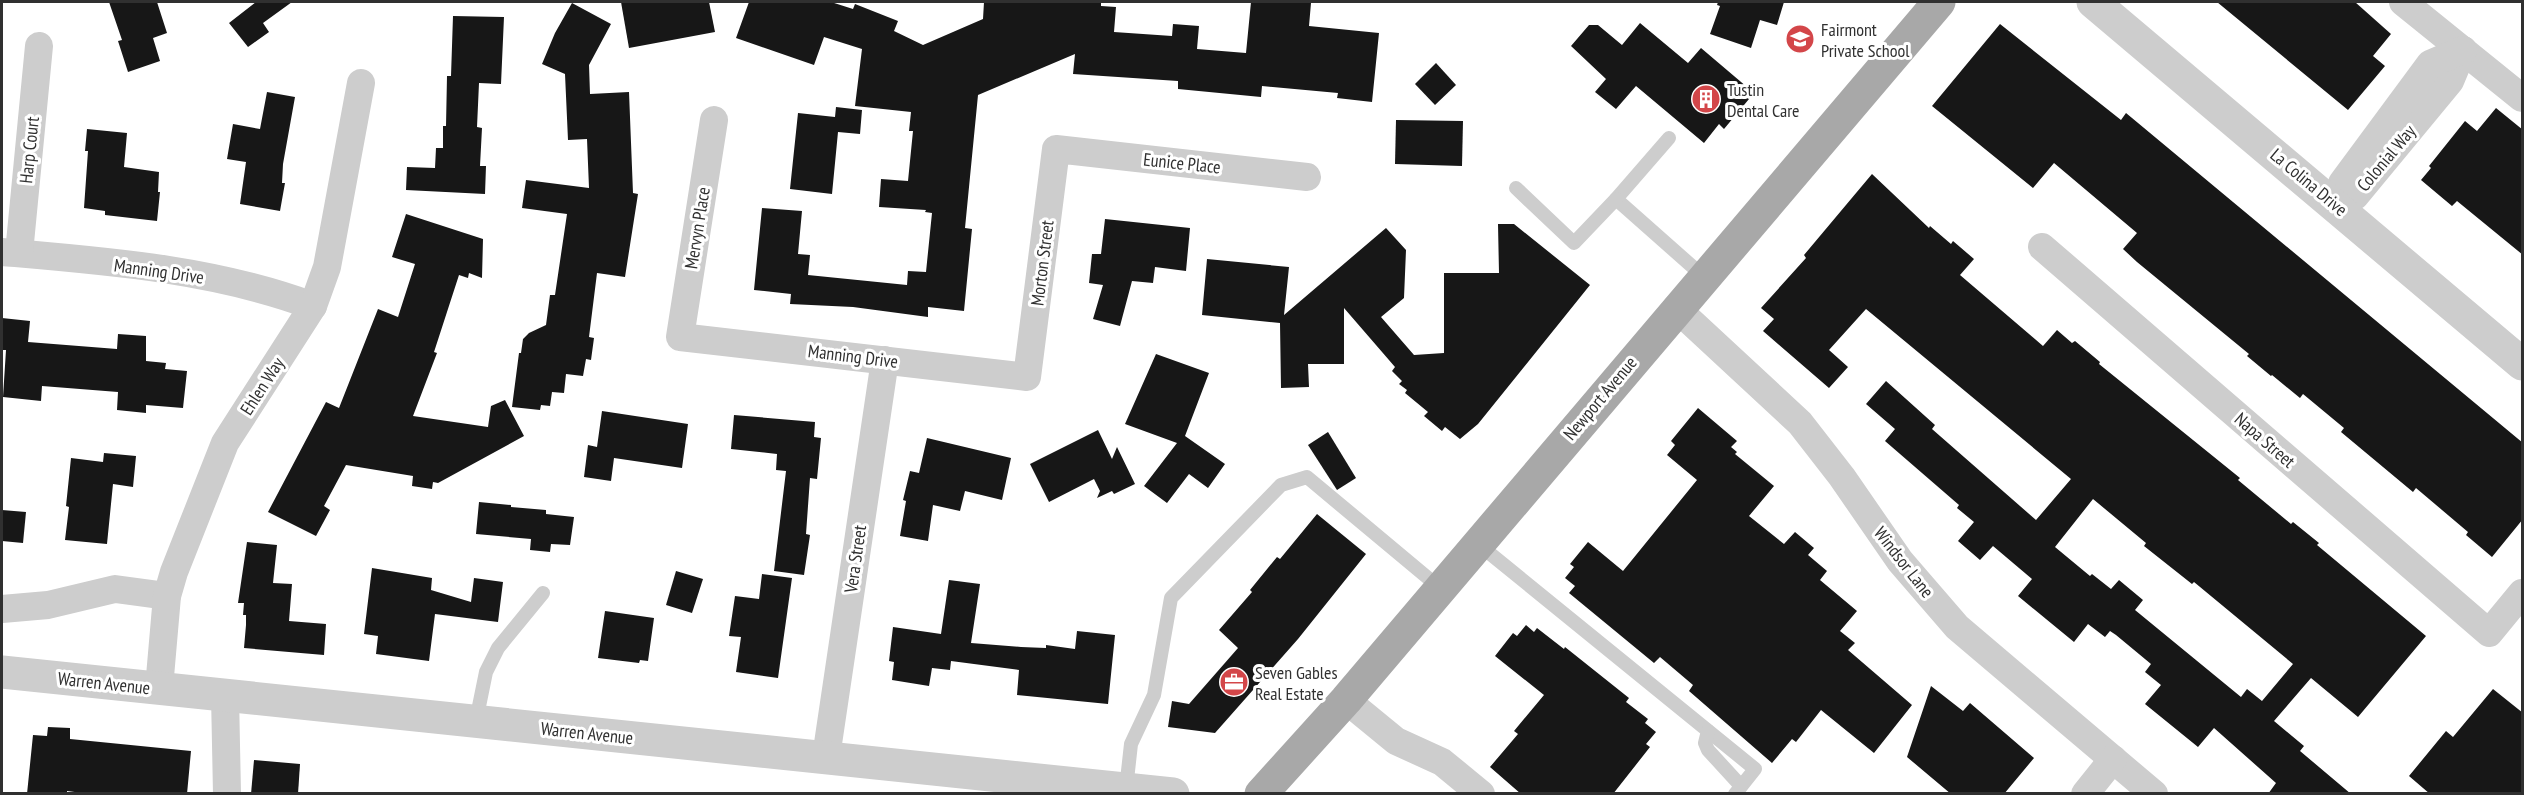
<svg xmlns="http://www.w3.org/2000/svg" width="2524" height="795" font-family="'PT Sans Narrow',sans-serif">
<style>
.building{fill:#171717;fill-rule:evenodd}
.lines{fill:none;stroke-linecap:round;stroke-linejoin:round}
.service{stroke:#cdcdcd;stroke-width:14}
.minor{stroke:#cdcdcd;stroke-width:28}
.tertiary{stroke:#cdcdcd;stroke-width:33}
.primary{stroke:#a8a8a8;stroke-width:33}
.labels{text-anchor:middle;dominant-baseline:central;stroke-width:6;stroke-linejoin:round;paint-order:stroke}
.poi-label{font-size:18px;fill:#303030;stroke:#fff;text-anchor:start}
.street-label{font-size:18px;fill:#303030;stroke:#fff}
</style>
<rect width="100%" height="100%" fill="#fff"/>
<!-- building -->
<g class="building">
<polygon points="109,2 157,2 167,33 153,38 160,61 128,72 118,41 122,40"/>
<polygon points="256,2 292,2 263,23 269,32 248,47 229,23"/>
<polygon points="621,2 709,2 715,32 629,48"/>
<polygon points="749,2 831,2 853,9 855,4 898,21 894,31 923,45 983,19 984,2 1101,2 1101,6 1116,7 1114,32 1172,36 1173,24 1199,26 1197,49 1246,53 1251,2 1311,3 1309,26 1379,33 1372,102 1337,98 1338,93 1262,86 1261,97 1178,89 1178,81 1073,74 1075,54 978,95 965,228 972,229 964,311 928,307 928,317 853,307 790,304 791,294 754,290 762,208 802,211 798,254 810,255 808,275 907,285 908,271 926,272 932,213 925,212 926,210 879,207 881,179 908,181 913,131 909,131 911,112 855,106 862,49 824,37 814,65 736,38"/>
<polygon points="1718,2 1784,2 1777,25 1760,20 1751,48 1710,34 1720,6 1717,5"/>
<polygon points="2217,2 2355,2 2391,34 2373,56 2385,66 2348,110"/>
<polygon points="572,3 611,24 589,65 590,94 629,92 633,193 638,194 625,277 597,273 589,337 594,338 591,360 586,359 583,376 566,374 564,393 552,392 550,406 541,405 540,410 512,407 519,353 521,353 523,339 529,333 546,325 550,295 555,295 567,214 522,208 526,180 589,188 587,139 568,140 565,74 542,64 555,33"/>
<polygon points="453,16 504,17 501,84 479,83 477,127 482,128 480,166 486,166 485,194 406,190 407,167 435,168 436,148 443,148 443,126 446,126 447,76 451,76"/>
<polygon points="1640,23 1688,63 1701,48 1754,93 1724,129 1719,124 1704,143 1636,86 1616,109 1595,92 1606,79 1571,46 1589,25 1598,25 1622,45"/>
<polygon points="2000,24 2121,120 2126,113 2523,443 2523,519 2492,557 2466,535 2468,532 2416,488 2413,492 2341,432 2344,428 2303,394 2300,398 2272,375 2271,376 2247,356 2249,354 2137,262 2123,249 2137,233 2054,163 2033,188 1932,106"/>
<polygon points="1436,63 1456,85 1435,105 1415,84"/>
<polygon points="267,92 295,97 283,164 282,183 285,183 280,211 240,204 246,162 227,159 233,124 260,129"/>
<polygon points="836,107 862,110 860,134 838,132 832,194 790,189 798,113 835,117"/>
<polygon points="2496,108 2523,130 2523,255 2457,201 2452,206 2421,180 2431,168 2429,166 2465,121 2477,131"/>
<polygon points="1396,120 1463,121 1462,166 1395,164"/>
<polygon points="87,129 127,133 124,167 159,172 158,192 160,192 157,221 105,215 105,211 84,208 88,151 85,151"/>
<path d="M1872,174L1929,228L1930,226L1951,244L1953,241L1974,259L1960,275L2043,346L2057,330L2072,343L2075,341L2100,362L2099,364L2240,478L2238,480L2291,524L2293,522L2319,543L2317,545L2426,636L2358,717L2311,678L2274,721L2304,746L2300,751L2351,794H2268L2276,783L2214,728L2198,747L2145,704L2161,685L2145,672L2151,664L2116,635L2110,631L2105,637L2088,624L2074,642L2018,596L2032,579L1993,546L1980,560L1958,541L1974,522L1957,508L1959,505L1885,441L1895,429L1866,404L1886,381L1935,425L1932,429L2036,520L2071,479L1866,309L1829,350L1848,367L1829,388L1763,331L1774,319L1761,308L1806,258L1804,255ZM2093,499L2146,543L2144,546L2192,584L2194,582L2293,664L2262,701L2247,689L2241,697L2135,610L2143,600L2119,580L2111,589L2092,574L2090,576L2055,547Z"/>
<polygon points="406,214 483,239 482,278 469,273 468,278 459,275 434,352 437,353 413,416 488,427 491,406 505,400 524,436 438,483 433,482 432,489 412,486 413,476 346,465 324,506 330,510 316,536 268,512 326,402 339,408 378,309 398,317 415,264 392,257"/>
<polygon points="1105,219 1190,228 1186,271 1155,267 1153,283 1132,281 1120,326 1093,319 1103,285 1089,283 1092,254 1101,254"/>
<polygon points="1498,224 1514,224 1590,285 1478,424 1460,439 1445,427 1442,431 1424,416 1428,412 1405,393 1407,390 1399,384 1402,381 1392,371 1395,367 1344,308 1344,364 1308,364 1309,387 1281,388 1280,323 1202,315 1207,259 1289,267 1284,315 1386,228 1406,250 1404,298 1381,317 1414,355 1444,353 1444,273 1499,273"/>
<polygon points="2,318 30,321 28,342 117,349 118,334 146,336 146,361 166,363 165,369 187,371 183,408 146,405 146,413 117,410 118,392 42,386 41,401 3,397 6,350 2,350"/>
<polygon points="1156,354 1209,373 1185,436 1225,464 1208,488 1189,474 1167,503 1144,486 1177,443 1125,424"/>
<polygon points="1698,408 1737,441 1731,447 1737,452 1735,454 1774,486 1749,516 1784,544 1795,532 1814,548 1808,555 1827,571 1820,580 1857,611 1840,631 1855,643 1848,650 1912,705 1874,753 1821,710 1796,742 1792,739 1772,763 1689,691 1693,685 1660,657 1654,663 1569,593 1575,586 1565,578 1574,567 1570,564 1588,542 1623,571 1697,480 1667,455 1675,445 1671,441"/>
<polygon points="602,411 688,424 682,468 614,458 611,481 584,477 588,445 597,447"/>
<polygon points="734,415 815,422 814,437 821,438 817,479 810,478 806,534 810,535 804,575 774,571 786,471 776,470 777,454 731,449"/>
<polygon points="1098,430 1112,459 1117,447 1135,484 1114,494 1112,491 1097,498 1100,491 1094,479 1049,502 1030,464"/>
<polygon points="1328,432 1356,478 1337,490 1308,445"/>
<polygon points="927,438 1011,458 1002,500 965,491 960,511 933,505 928,541 900,536 906,501 903,500 910,471 919,473"/>
<polygon points="104,453 136,456 133,487 113,484 107,544 65,540 69,507 66,506 71,458 103,462"/>
<polygon points="479,502 511,505 511,507 546,510 546,514 574,517 570,545 551,544 550,552 530,550 531,539 476,534"/>
<polygon points="2,510 26,512 23,543 2,541"/>
<polygon points="1317,514 1366,554 1298,639 1215,733 1168,727 1172,701 1189,704 1238,648 1219,630 1252,592 1250,590 1277,557 1280,559"/>
<polygon points="247,542 277,545 273,583 292,584 289,621 326,624 324,655 244,648 246,625 246,615 243,615 244,603 238,603"/>
<polygon points="372,568 432,578 431,590 471,602 474,578 503,582 498,622 435,614 429,661 376,654 378,636 364,634"/>
<polygon points="676,571 703,579 692,613 666,605"/>
<polygon points="762,574 792,578 778,678 736,672 741,637 729,636 735,596 759,599"/>
<polygon points="949,580 980,584 971,643 1021,647 1046,648 1046,645 1075,649 1077,631 1115,635 1108,704 1017,695 1019,670 951,661 950,670 932,668 929,686 892,680 894,662 889,661 893,627 941,634"/>
<polygon points="605,611 654,618 648,661 640,660 639,663 598,658"/>
<polygon points="1526,625 1534,632 1537,628 1564,649 1565,647 1629,698 1626,702 1648,719 1645,723 1656,732 1646,744 1650,747 1613,794 1521,794 1490,767 1518,734 1514,731 1544,695 1495,656 1513,633 1517,636"/>
<polygon points="1931,686 1963,711 1970,703 2034,758 2004,794 1951,794 1907,757"/>
<polygon points="2493,689 2523,713 2523,794 2430,794 2409,776 2446,731 2453,737"/>
<polygon points="48,727 70,728 70,739 191,751 187,794 90,794 67,791 67,794 27,794 33,735 47,736"/>
<polygon points="254,760 300,764 298,794 251,794"/>
</g>
<g class="lines">
<!-- service -->
<g class="service">
<polyline points="1669,138 1616,199 1703,276"/>
<polyline points="1516,188 1574,243 1616,199"/>
<polyline points="1477,543 1755,769 1735,794"/>
<polyline points="476,721 486,672 498,648 543,593"/>
<polyline points="1708,731 1705,743 1708,750 1741,786"/>
<polyline points="1126,789 1131,744 1154,695 1171,598 1281,485 1307,477 1440,588"/>
</g>
<!-- minor -->
<g class="minor">
<polyline points="2403,2 2522,98"/>
<polyline points="714,120 680,337 1027,377 1056,149 1307,177"/>
<polyline points="2349,199 2355,196 2450,81 2463,50"/>
<polyline points="2337,206 2342,183 2430,64 2463,50"/>
<polyline points="2042,247 2489,633 2522,593"/>
<path d="M2,252C106,261 214,269 313,306"/>
<polyline points="19,253 39,46"/>
<polyline points="1676,308 1800,423 1842,477 1900,561 1957,627 2154,794"/>
<polyline points="2,609 48,605 115,589 167,596"/>
<polyline points="159,688 167,596 174,572 225,443 313,306 327,267 361,83"/>
<polyline points="225,695 227,794"/>
<polyline points="1346,700 1396,741 1442,762 1481,794"/>
<polyline points="826,757 885,360"/>
<polyline points="2085,794 2113,759"/>
</g>
<!-- tertiary -->
<g class="tertiary">
<polyline points="2093,2 2522,364"/>
<polyline points="2,672 1173,794"/>
</g>
<!-- primary -->
<polyline class="primary" points="1261,794 1346,700 1939,2"/>
</g>
<!-- icons -->
<defs>
<g id="school-disc" transform="scale(1.5)"><circle r="9.5" fill="#d34649" stroke="#fff"/><path d="M0-5L7-2L0 1L-7-2ZM-4 1L0 2.5L4 1V4Q0 6-4 4Z" fill="#fff"/></g>
<g id="building-disc" transform="scale(1.5)"><circle r="9.5" fill="#d34649" stroke="#fff"/><path d="M-4-6H4V6H1V3H-1V6H-4ZM-2.5-4.3h1.7v1.8h-1.7ZM.8-4.3h1.7v1.8H.8ZM-2.5-1h1.7V.8h-1.7ZM.8-1h1.7V.8H.8Z" fill="#fff"/></g>
<g id="office-disc" transform="scale(1.5)"><circle r="9.5" fill="#d34649" stroke="#fff"/><path d="M-6-3h4V-5.5h4V-3h4V5H-6ZM-1-4.5V-3h2v-1.5ZM-6 0V1H6V0Z" fill="#fff"/></g>
</defs>
<g fill-rule="evenodd">
<use href="#school-disc" x="1800" y="39"/>
<use href="#building-disc" x="1706" y="99"/>
<use href="#office-disc" x="1234" y="682"/>
</g>
<g class="labels">
<!-- poi labels -->
<g class="poi-label">
<text x="1821" y="29">Fairmont<tspan x="1821" dy="21">Private School</tspan></text>
<text x="1727" y="89">Tustin<tspan x="1727" dy="21">Dental Care</tspan></text>
<text x="1255" y="672">Seven Gables<tspan x="1255" dy="21">Real Estate</tspan></text>
</g>
<!-- street labels -->
<g class="street-label">
<text transform="translate(29 150) rotate(-84)">Harp Court</text>
<text transform="translate(2386 158) rotate(-50)">Colonial Way</text>
<text transform="translate(1182 163) rotate(6)">Eunice Place</text>
<text transform="translate(2309 182) rotate(40)">La Colina Drive</text>
<text transform="translate(697 228) rotate(-81)">Mervyn Place</text>
<text transform="translate(1042 263) rotate(-83)">Morton Street</text>
<text transform="translate(159 271) rotate(8)">Manning Drive</text>
<text transform="translate(853 356) rotate(7)">Manning Drive</text>
<text transform="translate(262 386) rotate(-57)">Ehlen Way</text>
<text transform="translate(1600 398) rotate(-50)">Newport Avenue</text>
<text transform="translate(2265 440) rotate(41)">Napa Street</text>
<text transform="translate(855 559) rotate(-82)">Vera Street</text>
<text transform="translate(1904 562) rotate(52)">Windsor Lane</text>
<text transform="translate(104 683) rotate(6)">Warren Avenue</text>
<text transform="translate(587 733) rotate(6)">Warren Avenue</text>
</g>
</g>
<!-- border -->
<rect width="2524" height="795" fill="none" stroke="#303030" stroke-width="6"/>
</svg>
